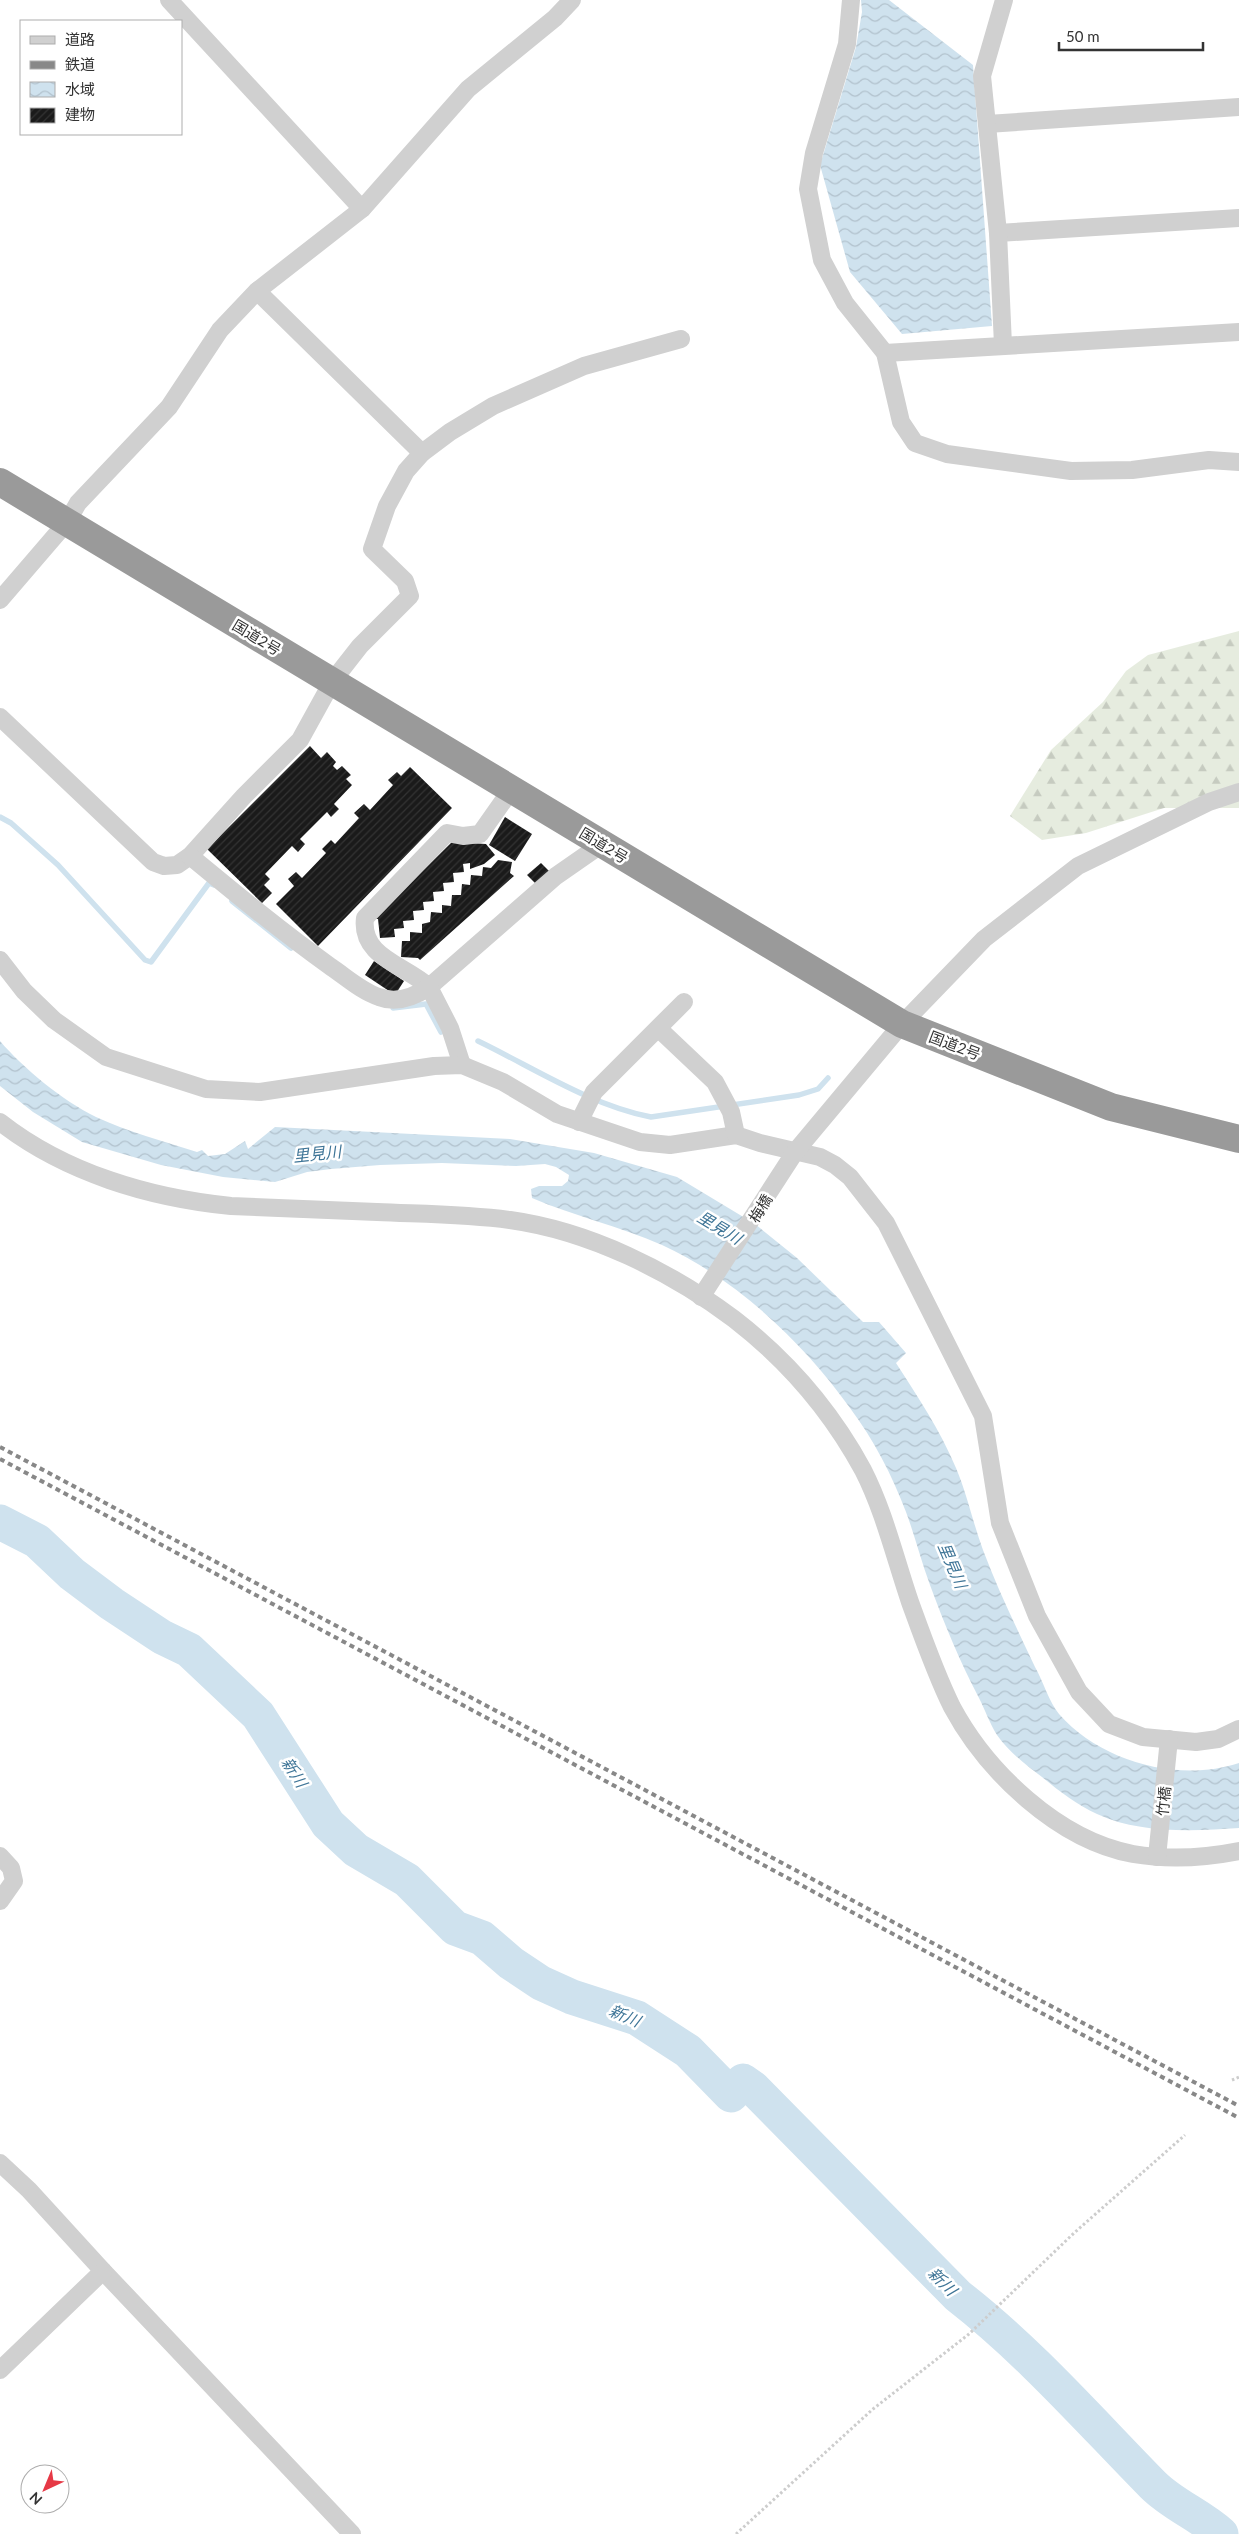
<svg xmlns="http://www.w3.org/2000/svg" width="1239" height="2534" font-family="Lato,'Noto Sans JP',sans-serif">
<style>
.forest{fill:url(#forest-firs)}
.water{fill:url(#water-waves)}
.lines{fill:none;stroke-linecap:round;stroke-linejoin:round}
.stream{stroke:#cfe2ee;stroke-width:5.5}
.river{stroke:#cfe2ee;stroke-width:35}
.building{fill:url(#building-hatch)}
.path{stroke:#cdcdcd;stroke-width:3;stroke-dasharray:2.5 2.5;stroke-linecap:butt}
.street{stroke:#d0d0d0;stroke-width:18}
.highway{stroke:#9a9a9a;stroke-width:28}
.rail{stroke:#888;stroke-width:4;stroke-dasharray:5 4;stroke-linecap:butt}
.labels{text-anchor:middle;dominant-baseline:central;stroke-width:5;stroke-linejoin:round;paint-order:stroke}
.street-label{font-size:15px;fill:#333;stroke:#fff}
.water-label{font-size:16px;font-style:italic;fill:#3f7597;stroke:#fff}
</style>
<defs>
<pattern id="forest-firs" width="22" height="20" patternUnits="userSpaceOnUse" patternTransform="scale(1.25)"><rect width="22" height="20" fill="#e6ecdf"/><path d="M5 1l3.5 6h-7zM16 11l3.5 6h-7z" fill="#c6cbc0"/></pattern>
<pattern id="water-waves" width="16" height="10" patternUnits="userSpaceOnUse" patternTransform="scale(1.25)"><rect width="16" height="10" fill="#cfe2ee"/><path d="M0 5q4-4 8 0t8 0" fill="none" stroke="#b2c2cd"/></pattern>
<pattern id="building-hatch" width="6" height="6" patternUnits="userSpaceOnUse" patternTransform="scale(1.25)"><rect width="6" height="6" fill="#1a1a1a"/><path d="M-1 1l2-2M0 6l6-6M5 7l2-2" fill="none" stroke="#333"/></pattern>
</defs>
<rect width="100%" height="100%" fill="#fff"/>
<!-- forest -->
<polygon class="forest" points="1239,631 1239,808 1164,808 1086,833 1042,840 1010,816 1051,750 1103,702 1126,671 1148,655"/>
<!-- water -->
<g class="water">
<polygon points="861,0 889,0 973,65 992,326 902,334 850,272 820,165 856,47 862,12"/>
<path d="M0,1041C23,1068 63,1101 96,1117C128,1132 163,1141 197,1152L202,1150L208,1156L225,1154L245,1141L248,1149L275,1127L510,1139L594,1153L677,1177L755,1224L797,1258L863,1322H879L906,1353L896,1363C918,1397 940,1430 956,1468C967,1494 973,1523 983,1550C998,1590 1017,1629 1035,1667C1043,1681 1049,1702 1059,1714C1101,1762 1179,1783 1239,1763V1828C1195,1831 1139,1834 1097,1814C1077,1805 1059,1791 1042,1777C1027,1766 1008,1751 997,1735C990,1724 985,1710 979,1698C960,1662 944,1623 930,1585C921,1561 915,1536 906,1512C892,1475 874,1440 850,1408C804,1343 735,1278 662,1245C619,1226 574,1216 532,1198L531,1189L539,1186H562L568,1181L569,1175L556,1167L545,1164L516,1166L442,1163L380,1165L331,1169L307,1172L275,1182L223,1177L161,1165L82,1142L33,1112L0,1086Z"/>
</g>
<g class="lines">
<!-- stream -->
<g class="stream">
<polyline points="0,817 11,823 58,865 145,960 151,962 209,883 214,885"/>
<polyline points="232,901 291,948"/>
<polyline points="393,1008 426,1004 441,1032"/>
<path d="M478,1041C534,1068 590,1105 651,1117L799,1095L818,1089L828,1078"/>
</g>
<!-- river -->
<path class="river" d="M0,1522L37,1541L72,1574L112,1604L162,1637L189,1650L258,1715L328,1824L356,1850L407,1880L455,1928L482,1938L511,1963L541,1983L572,1997L637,2018L688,2051L731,2095L743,2081L753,2088L958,2296C1030,2352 1090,2421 1153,2485C1173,2505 1200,2515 1221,2534"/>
</g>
<!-- building -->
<g class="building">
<polygon points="310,746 321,758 327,752 336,762 333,766 337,770 342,766 351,775 346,779 352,785 334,804 339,809 331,817 327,812 300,839 305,844 298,852 292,846 265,874 270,879 264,885 272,893 262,903 207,849"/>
<polygon points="410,767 452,808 318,946 276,904 294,886 288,879 296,872 302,878 326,853 322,849 331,840 335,844 359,818 354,813 364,804 370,810 393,785 388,780 397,772 401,776"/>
<polygon points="505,817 532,834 515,861 489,845"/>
<polygon points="452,842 486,844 495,855 484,864 470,869 470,863 463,864 464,872 453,873 454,882 443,883 444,891 433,892 434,901 423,902 424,910 413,911 414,920 403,921 404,928 394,929 395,937 380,938 378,919 374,919"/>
<polygon points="498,860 512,862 510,873 514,876 420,960 418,958 401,957 402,941 410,941 410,932 422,933 422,924 430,922 431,912 442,913 442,905 451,906 452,895 461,895 462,884 470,885 471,875 482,876 483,867 491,868"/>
<polygon points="541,863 550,872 537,885 527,875"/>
<polygon points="374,961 404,981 395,995 365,975"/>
</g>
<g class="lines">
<!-- path -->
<g class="path">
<polyline points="1232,2080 1239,2077"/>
<polyline points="736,2534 873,2409 969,2334 1074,2233 1185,2135"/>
</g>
<!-- street -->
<g class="street">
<polyline points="169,0 362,209"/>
<polyline points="851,0 847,44 814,153 808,189 822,260 845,303 885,353 901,422 915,443 947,454 1071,471 1132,470 1209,460 1239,462"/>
<polyline points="987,124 1239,107"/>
<polyline points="998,233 1239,218"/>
<polyline points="257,291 422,453"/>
<polyline points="1003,345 998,233 982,76 1004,0"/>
<polyline points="885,353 1239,332"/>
<polyline points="0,600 67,522 78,503 169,407 220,330 257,291 362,209 468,89 555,18 572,0"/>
<polyline points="0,717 153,862 164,866 177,865 190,856 244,796 300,740 332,682 342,669 360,646 410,596 405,581 372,549 387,506 406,471 422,453 450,432 493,406 584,366 681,339"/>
<path d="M511,790L480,834L463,836L447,833L365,918C360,957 405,965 429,987L556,876L602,844"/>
<path d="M190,856C236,894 282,932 331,967C346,977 361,991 379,997C397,1004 414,997 429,987L450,1028L462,1065"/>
<polyline points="0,960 24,991 54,1020 106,1057 206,1089 260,1092 434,1066 462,1065 503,1082 557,1114 640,1142 670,1145 736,1135 760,1143 820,1157 835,1165 850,1177 886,1223 983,1416 1000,1523 1037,1616 1079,1692 1109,1724 1143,1737 1196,1742 1218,1739 1239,1729"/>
<polyline points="659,1029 715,1082 731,1112 736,1135"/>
<path d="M0,1122C65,1173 150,1198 231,1206C279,1208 328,1210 377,1212C421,1214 466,1214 510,1220C589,1231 670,1271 734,1319C787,1360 831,1411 863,1470C884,1511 895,1558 910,1602C922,1635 936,1675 952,1707C987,1772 1058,1840 1133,1854C1168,1860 1204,1858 1239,1851"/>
<polyline points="579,1122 594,1092 684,1002"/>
<polyline points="701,1297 795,1152 902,1024 984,939 1078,866 1209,802 1239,792"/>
<polyline points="0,1856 11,1868 14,1881 0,1901"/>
<polyline points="1157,1857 1169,1739"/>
<polyline points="0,2163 29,2190 103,2271 352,2534"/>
<polyline points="0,2370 103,2271"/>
</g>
<!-- highway -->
<polyline class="highway" points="0,482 902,1024 1111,1107 1239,1139"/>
<!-- rail -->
<g class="rail">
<polyline points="0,1447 1239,2106"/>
<polyline points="0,1459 1239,2118"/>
</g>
</g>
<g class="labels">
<!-- street labels -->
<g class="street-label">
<text transform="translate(257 637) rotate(31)">国道2号</text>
<text transform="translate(604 845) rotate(31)">国道2号</text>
<text transform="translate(955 1045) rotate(21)">国道2号</text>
<text transform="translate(760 1208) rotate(-58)">梅橋</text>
<text transform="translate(1163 1801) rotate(-84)">竹橋</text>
</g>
<!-- water labels -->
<g class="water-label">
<text transform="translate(317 1153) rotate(-6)">里見川</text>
<text transform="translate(720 1227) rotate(31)">里見川</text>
<text transform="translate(953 1565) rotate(67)">里見川</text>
<text transform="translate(295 1772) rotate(57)">新川</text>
<text transform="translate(625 2015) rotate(23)">新川</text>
<text transform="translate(943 2281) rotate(45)">新川</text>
</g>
</g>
<!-- legend -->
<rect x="20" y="20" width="162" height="115" fill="#ffffff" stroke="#adadad"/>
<rect x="30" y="36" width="25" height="8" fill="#d0d0d0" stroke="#adadad"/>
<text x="65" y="45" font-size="15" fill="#333333">道路</text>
<rect x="30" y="61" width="25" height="8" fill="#888888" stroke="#adadad"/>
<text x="65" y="70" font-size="15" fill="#333333">鉄道</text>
<rect x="30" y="82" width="25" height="15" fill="url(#water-waves)" stroke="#adadad"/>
<text x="65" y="95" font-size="15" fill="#333333">水域</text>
<rect x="30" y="108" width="25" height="15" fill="url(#building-hatch)" stroke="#adadad"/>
<text x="65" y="120" font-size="15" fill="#333333">建物</text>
<!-- north arrow -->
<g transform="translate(45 2489) rotate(224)"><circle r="24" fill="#ffffff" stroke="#adadad"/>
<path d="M0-4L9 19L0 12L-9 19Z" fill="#e63946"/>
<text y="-8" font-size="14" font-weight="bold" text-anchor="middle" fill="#333333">N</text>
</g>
<!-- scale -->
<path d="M1059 42v8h144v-8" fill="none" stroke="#333333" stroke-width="2.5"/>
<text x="1066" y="42" font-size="15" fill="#333333" stroke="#ffffff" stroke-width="4" paint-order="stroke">50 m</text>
</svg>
